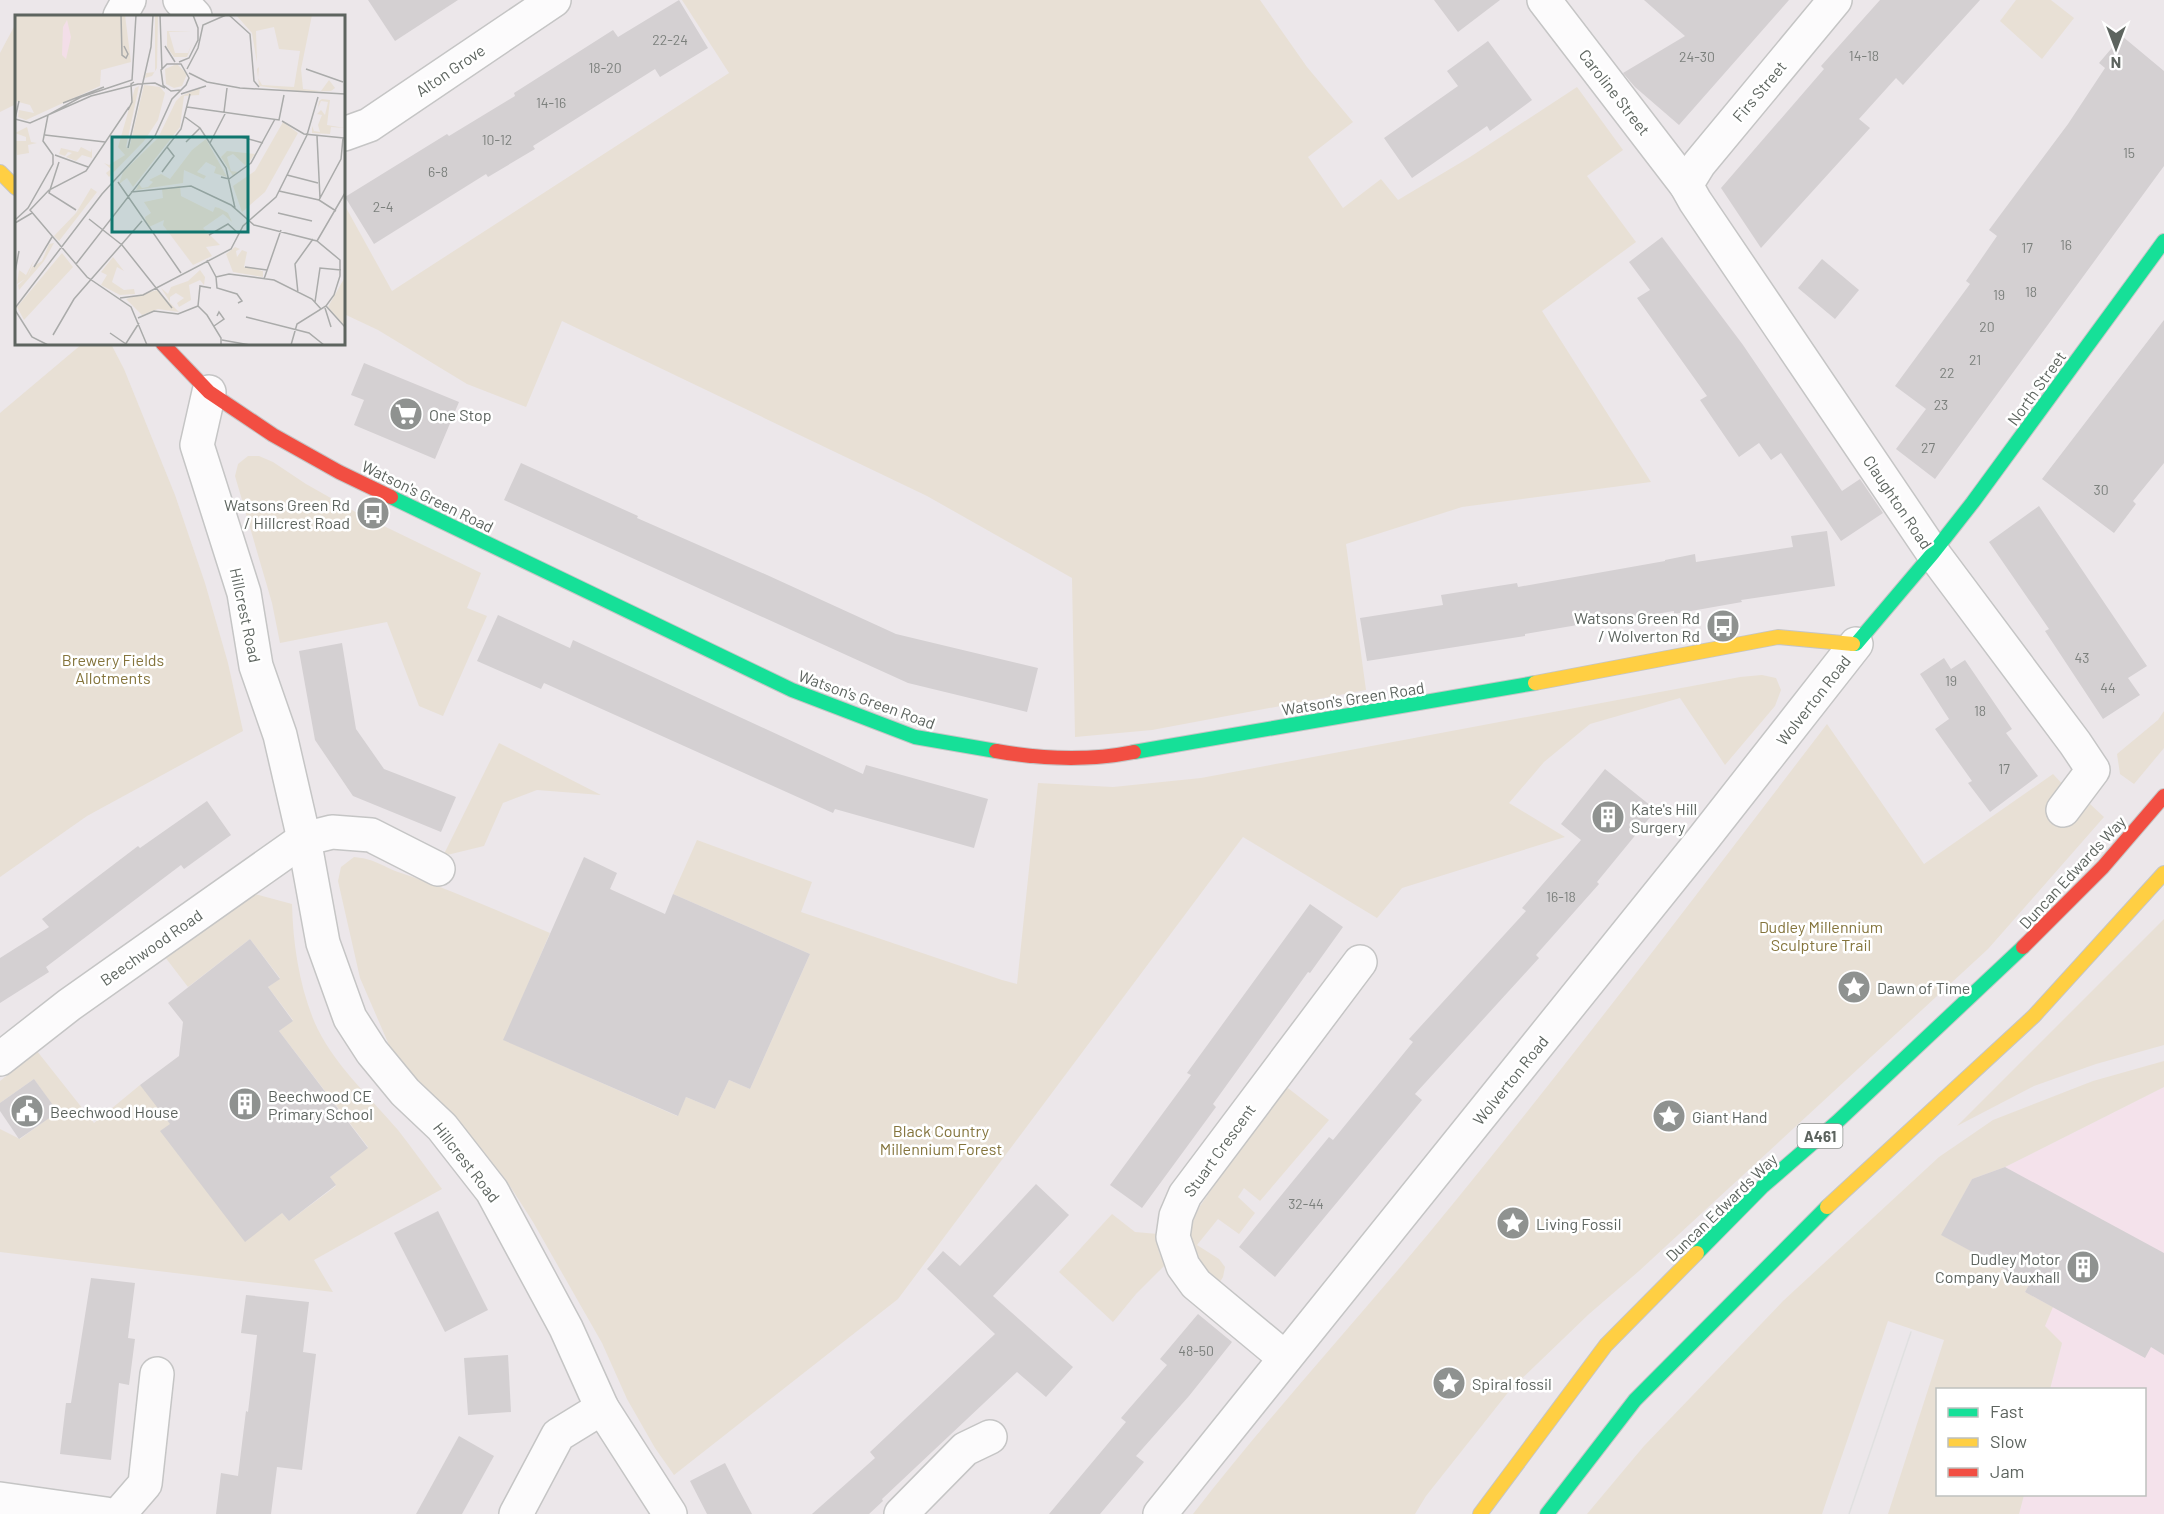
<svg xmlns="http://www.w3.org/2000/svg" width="2164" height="1514" font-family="Barlow,sans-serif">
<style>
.commercial{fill:#f4e2eb}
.green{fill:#e8e0d5}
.building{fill:#d4d0d2}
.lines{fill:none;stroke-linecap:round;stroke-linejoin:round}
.street-casing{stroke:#c5c5c5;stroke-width:36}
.fast-casing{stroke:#c5c5c5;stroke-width:16}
.slow-casing{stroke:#c5c5c5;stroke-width:16}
.jam-casing{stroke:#c5c5c5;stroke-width:16}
.street{stroke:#fcfbfc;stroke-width:33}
.fast{stroke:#16e098;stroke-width:14}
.slow{stroke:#ffcf43;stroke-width:14}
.jam{stroke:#f24e42;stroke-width:14}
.tram{stroke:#e0e0e0;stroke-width:1.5}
.labels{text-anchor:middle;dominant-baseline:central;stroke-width:5;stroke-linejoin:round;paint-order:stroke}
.number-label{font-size:14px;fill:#7c807d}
.shield{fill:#fff;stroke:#8e928f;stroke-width:1.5}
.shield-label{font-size:15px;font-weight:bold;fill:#5d645f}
.street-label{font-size:16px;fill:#5d645f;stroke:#fff}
.poi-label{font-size:16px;fill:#5d645f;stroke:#fff;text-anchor:start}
.park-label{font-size:16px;fill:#84743c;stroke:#fff}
.inset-road{fill:none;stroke:#aaabaa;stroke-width:1.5}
.view{fill:#0f766e;fill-opacity:0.15;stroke:#0f766e;stroke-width:3}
.inset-edge{fill:none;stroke:#5d645f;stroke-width:3}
</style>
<rect width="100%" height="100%" fill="#ece7ea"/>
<!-- commercial -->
<polygon class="commercial" points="2164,1087 2164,1514 2019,1514 2024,1495 2144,1494 2144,1390 2050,1389 2062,1344 2045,1327 2025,1292 2030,1283 1942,1235 1972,1179 2005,1167"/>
<!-- green -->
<g class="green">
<polygon points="682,0 1260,0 1307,67 1353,122 1308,157 1343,208 1381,179 1398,200 1470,157 1577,87 1623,150 1587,176 1636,242 1542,311 1651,482 1462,507 1346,544 1366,690 1152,730 1075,737 1072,578 927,496 562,321 526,407 467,384 378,330 344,314 344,204 392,291 729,73"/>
<polygon points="2016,0 2051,0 2074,18 2042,59 2000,21"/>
<polygon points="16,23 16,104 0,112 0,53"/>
<polygon points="82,344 111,344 124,369 175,495 205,583 228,663 243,731 87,816 0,877 0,413"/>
<polygon points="248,456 259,456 273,462 306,484 359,514 481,573 467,608 487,616 443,716 419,706 387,622 280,643 272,603 235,476 238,464"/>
<path d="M1762,675L1776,678L1781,690L1775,706L1725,765L1680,698L1590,724L1544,762L1509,803L1565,837L1402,888L1377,918L1243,837L898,1299L674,1475L655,1448L627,1399L602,1343L533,1222L506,1180L476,1142L413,1078L389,1045L360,978L338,881L341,867L354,857C375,859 380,865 398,872C450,889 500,912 550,933L504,1040L677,1116L686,1097L715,1109L729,1080L750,1089L810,954L673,894L697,840L812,882L801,912L1002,980L1017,984L1038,783L1113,787L1201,778L1740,677Z"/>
<polygon points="2164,711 2164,748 2134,784 2120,774 2117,754 2158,720"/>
<path d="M1827,724L1924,864L2053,774L2067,789L2072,823L2090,804L2104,817L1988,949L1639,1271L1589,1314L1510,1390L1426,1496L1415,1514H1193C1268,1417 1351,1327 1429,1233C1566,1067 1696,895 1827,724Z"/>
<polygon points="499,743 601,795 537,790 503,803 484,846 443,856"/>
<path d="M251,893L292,904C293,944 299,984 314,1021C332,1063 369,1096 398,1130C413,1149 427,1169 442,1189L314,1260L333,1292L0,1252V1129L20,1139L57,1112L34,1079L0,1103V1081L37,1051L94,1123L140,1085L282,1213L289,1221L336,1186L330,1177L368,1147L279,1031L293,1020L268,987L280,978L250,939L188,987L165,957Z"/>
<polygon points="2164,919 2164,1045 2096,1064 2034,1086 1957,1126"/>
<polygon points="2164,1061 2164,1087 2005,1167 1972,1179 1942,1235 2030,1283 2025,1292 2053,1307 2045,1326 2062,1343 2050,1389 1938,1390 1938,1494 2024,1495 2019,1514 1888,1514 1944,1340 1888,1321 1822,1514 1587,1514 1644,1446 1783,1301 1939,1157 1993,1120 2093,1081"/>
<path d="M1284,1085L1329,1120L1260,1201L1244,1188L1238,1197L1255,1213L1239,1234L1218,1219L1197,1245L1219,1259L1225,1267L1223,1277L1218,1285C1189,1257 1180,1245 1200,1206Z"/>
<polygon points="1112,1214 1135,1232 1158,1234 1159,1252 1165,1265 1136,1294 1113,1322 1059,1272"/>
</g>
<!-- building -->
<g class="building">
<polygon points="368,0 458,0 395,41"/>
<polygon points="679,0 708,48 660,77 655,69 533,146 535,149 488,177 486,174 374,244 345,197 447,134 449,136 515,96 514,93 613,30 618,37"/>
<polygon points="1434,0 1500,0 1458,32"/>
<polygon points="1644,0 1789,0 1679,125 1635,87 1623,73 1685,36"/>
<polygon points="1880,0 1980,0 1903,85 1896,78 1859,119 1870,128 1761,248 1721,188 1824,69 1821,66"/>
<polygon points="2122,36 2164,71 2164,166 1935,479 1896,449 1926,409 1895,386 1970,284 1966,281 1997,236 1989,230 2068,124 2105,68 2099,63"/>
<polygon points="1488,41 1532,100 1490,131 1487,126 1412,178 1384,138 1458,86 1447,71"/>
<polygon points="1662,237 1743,345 1842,491 1860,479 1883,513 1841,541 1781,453 1771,460 1759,443 1739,457 1700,400 1707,396 1637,298 1650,290 1629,262"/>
<polygon points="1822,259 1859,290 1835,319 1798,288"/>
<polygon points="2164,320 2164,463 2133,501 2136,504 2114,533 2042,479"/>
<polygon points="364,363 459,402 435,459 354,425 364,400 351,395"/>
<polygon points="521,463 638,516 637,518 767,575 896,634 1038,668 1027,712 908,683 504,500"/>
<polygon points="2039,506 2147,666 2128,678 2140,695 2103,719 2045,631 2049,629 1989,542"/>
<polygon points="1827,531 1835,586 1741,600 1742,602 1674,614 1674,611 1589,625 1589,623 1525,634 1525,636 1367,661 1360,618 1443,605 1441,595 1517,583 1518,587 1665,561 1665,560 1695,554 1696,562 1793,547 1791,536"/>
<polygon points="498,615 570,648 573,640 863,774 866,765 988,799 974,848 835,809 833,813 544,683 541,689 477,661"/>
<polygon points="342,643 356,729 384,769 456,797 441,832 353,796 315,740 299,651"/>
<polygon points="1944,658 1951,669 1965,660 2012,729 2006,733 2038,776 1990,812 1968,783 1972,781 1935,729 1949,719 1920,674"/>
<polygon points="1605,769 1656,810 1597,882 1599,884 1536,955 1539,958 1415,1094 1422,1100 1275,1277 1239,1247 1329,1137 1333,1140 1413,1042 1409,1039 1526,911 1522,908 1581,840 1561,824"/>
<polygon points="207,801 231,835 184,869 181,865 46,967 49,972 0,1003 0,958 49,927 42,919 138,846 140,848"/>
<polygon points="584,857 617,873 610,889 665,914 673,894 810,954 750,1089 729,1080 715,1109 686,1097 678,1116 503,1040"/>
<polygon points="1310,904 1343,927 1310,973 1308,972 1213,1104 1216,1107 1142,1208 1110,1185 1191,1075 1187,1073"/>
<polygon points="250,939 280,979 268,987 293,1021 279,1031 368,1148 330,1177 336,1185 289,1221 282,1213 245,1242 160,1131 170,1124 140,1085 179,1056 183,1022 168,1003"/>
<polygon points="34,1079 58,1112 19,1139 0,1111 0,1103"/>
<polygon points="2005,1167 2164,1253 2164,1355 2151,1347 2145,1358 2025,1292 2030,1283 1941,1235 1972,1179"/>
<polygon points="1036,1184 1069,1215 993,1296 1073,1367 1046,1397 1017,1372 882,1499 883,1501 869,1514 812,1514 875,1458 870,1452 995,1334 927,1269 943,1251 960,1266"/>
<polygon points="438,1211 488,1310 445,1332 394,1233"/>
<polygon points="91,1278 135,1283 128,1338 135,1339 129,1385 119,1383 111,1460 60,1454 66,1403 71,1403"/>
<polygon points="246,1295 309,1302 303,1352 316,1354 302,1470 277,1467 271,1514 216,1514 221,1473 238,1476 246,1411 248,1412 257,1335 241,1333"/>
<polygon points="1198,1314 1232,1342 1189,1396 1136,1456 1144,1462 1100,1514 1049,1514 1126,1422 1121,1418 1167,1365 1160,1359"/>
<polygon points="508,1355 511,1412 468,1415 464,1358"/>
<polygon points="459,1436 494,1456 462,1514 416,1514"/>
<polygon points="725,1463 738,1488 752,1514 707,1514 690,1481"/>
</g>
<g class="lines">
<!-- street casing -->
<g class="street-casing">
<g id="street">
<polyline points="180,0 195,16"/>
<polyline points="1544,0 1686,185 1695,201 1933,553 2075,743 2093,770 2063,810"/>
<polyline points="120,16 129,0"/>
<polyline points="344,134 369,125 554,0"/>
<polyline points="1686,185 1699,164 1835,0"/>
<polyline points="209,392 197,445 244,593 256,666 280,735 304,839 323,943 350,1018 372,1052 405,1092 442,1127 492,1191 566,1328 602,1408 670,1514"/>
<polyline points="0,1059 69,1005 304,839 332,832 371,835 438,869"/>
<polyline points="1285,1358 1196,1284 1183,1266 1173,1237 1176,1216 1185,1195 1360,962"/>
<polyline points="0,1499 106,1514"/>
<polyline points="119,1514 145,1484 157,1374"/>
<polyline points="516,1514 558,1435 602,1408"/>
<polyline points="901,1514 965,1449 990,1437"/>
<polyline points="1160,1514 1703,839 1856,644"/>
</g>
</g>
<!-- fast casing -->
<g class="fast-casing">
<g id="fast">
<polyline points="391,497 792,690 915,737 996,751"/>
<polyline points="1853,644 1856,644 1933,553 1973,502 2164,241"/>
<polyline points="1134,752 1535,683"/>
<polyline points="1697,1253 1762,1187 1837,1122 2023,947"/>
<polyline points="1547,1514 1635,1400 1827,1207"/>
</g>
</g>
<!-- slow casing -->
<g class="slow-casing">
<g id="slow">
<polyline points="0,172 16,188"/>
<polyline points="1535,683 1778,637 1853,644"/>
<polyline points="1827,1207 2034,1016 2164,873"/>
<polyline points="1480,1514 1606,1345 1697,1253"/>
</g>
</g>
<!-- jam casing -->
<g class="jam-casing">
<g id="jam">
<polyline points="163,344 209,392 273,435 339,472 391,497"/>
<path d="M996,751C1041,759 1089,761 1134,752"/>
<polyline points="2023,947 2103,867 2164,796"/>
</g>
</g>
<!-- street -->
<use href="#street" class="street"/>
<!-- fast -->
<use href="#fast" class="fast"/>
<!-- slow -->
<use href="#slow" class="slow"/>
<!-- jam -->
<use href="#jam" class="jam"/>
<!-- tram -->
<polyline class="tram" points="1849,1514 1911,1332"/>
</g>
<!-- icons -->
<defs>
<g id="supermarket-disc" transform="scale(1.725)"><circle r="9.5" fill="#8f9290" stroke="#fff"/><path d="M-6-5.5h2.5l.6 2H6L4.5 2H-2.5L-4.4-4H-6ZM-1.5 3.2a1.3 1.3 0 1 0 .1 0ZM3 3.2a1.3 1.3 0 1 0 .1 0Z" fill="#fff"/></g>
<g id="bus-disc" transform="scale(1.725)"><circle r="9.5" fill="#8f9290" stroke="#fff"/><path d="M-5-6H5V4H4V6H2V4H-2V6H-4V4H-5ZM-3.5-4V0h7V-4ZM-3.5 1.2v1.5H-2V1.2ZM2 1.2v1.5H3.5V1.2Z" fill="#fff"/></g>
<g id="building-disc" transform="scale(1.725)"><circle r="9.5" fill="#8f9290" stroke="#fff"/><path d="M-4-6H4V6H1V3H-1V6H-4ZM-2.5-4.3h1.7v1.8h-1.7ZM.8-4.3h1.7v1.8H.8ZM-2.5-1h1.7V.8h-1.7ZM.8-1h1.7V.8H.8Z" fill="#fff"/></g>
<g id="sight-disc" transform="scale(1.725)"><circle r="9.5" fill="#8f9290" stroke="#fff"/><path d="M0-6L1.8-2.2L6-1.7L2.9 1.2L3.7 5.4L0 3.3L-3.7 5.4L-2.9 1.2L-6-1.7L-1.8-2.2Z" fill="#fff"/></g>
<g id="civic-disc" transform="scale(1.725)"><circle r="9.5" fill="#8f9290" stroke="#fff"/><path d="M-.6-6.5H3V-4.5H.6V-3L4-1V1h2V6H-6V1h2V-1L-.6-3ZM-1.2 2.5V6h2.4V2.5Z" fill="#fff"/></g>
</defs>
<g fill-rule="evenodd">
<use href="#supermarket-disc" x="406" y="414"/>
<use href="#bus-disc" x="373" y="513"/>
<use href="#bus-disc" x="1723" y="626"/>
<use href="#building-disc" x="1608" y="817"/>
<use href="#sight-disc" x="1854" y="987"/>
<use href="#building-disc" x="245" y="1104"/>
<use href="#civic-disc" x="27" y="1111"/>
<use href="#sight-disc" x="1669" y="1116"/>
<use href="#sight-disc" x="1513" y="1223"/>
<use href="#building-disc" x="2083" y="1267"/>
<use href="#sight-disc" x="1449" y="1383"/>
</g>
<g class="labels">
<!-- number labels -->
<g class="number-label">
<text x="670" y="39">22-24</text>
<text x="1864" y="55">14-18</text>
<text x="1697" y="56">24-30</text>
<text x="605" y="67">18-20</text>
<text x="551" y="102">14-16</text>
<text x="497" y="139">10-12</text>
<text x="2129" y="152">15</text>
<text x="438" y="171">6-8</text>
<text x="383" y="206">2-4</text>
<text x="2066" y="244">16</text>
<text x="2027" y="247">17</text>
<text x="2031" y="291">18</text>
<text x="1999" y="294">19</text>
<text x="1987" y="326">20</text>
<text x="1975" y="359">21</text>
<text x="1947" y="372">22</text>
<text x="1941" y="404">23</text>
<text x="1928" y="447">27</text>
<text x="2101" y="489">30</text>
<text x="2082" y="657">43</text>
<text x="1951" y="680">19</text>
<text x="2108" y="687">44</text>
<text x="1980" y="710">18</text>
<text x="2004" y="768">17</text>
<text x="1561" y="896">16-18</text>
<text x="1306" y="1203">32-44</text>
<text x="1196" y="1350">48-50</text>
</g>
<!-- shield labels -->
<rect class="shield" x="1797.5" y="1124" width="45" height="24" rx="4.5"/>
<g class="shield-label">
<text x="1820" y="1136">A461</text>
</g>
<!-- street labels -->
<g class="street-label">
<text transform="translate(450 70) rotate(-34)">Alton Grove</text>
<text transform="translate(1759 91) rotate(-50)">Firs Street</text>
<text transform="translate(1615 92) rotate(52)">Caroline Street</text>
<text transform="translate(2036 388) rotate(-54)">North Street</text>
<text transform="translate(428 496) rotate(26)">Watson's Green Road</text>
<text transform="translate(1898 502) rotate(56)">Claughton Road</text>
<text transform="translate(246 615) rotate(78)">Hillcrest Road</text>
<text transform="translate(1353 698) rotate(-9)">Watson's Green Road</text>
<text transform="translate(867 699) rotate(20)">Watson's Green Road</text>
<text transform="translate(1813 700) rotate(-52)">Wolverton Road</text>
<text transform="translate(2072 872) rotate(-47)">Duncan Edwards Way</text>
<text transform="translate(151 947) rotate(-35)">Beechwood Road</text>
<text transform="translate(1510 1080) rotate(-51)">Wolverton Road</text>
<text transform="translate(1219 1150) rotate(-54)">Stuart Crescent</text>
<text transform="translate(467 1162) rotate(52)">Hillcrest Road</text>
<text transform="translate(1721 1207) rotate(-44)">Duncan Edwards Way</text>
</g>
<!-- poi labels -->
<g class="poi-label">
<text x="429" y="414">One Stop</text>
<text x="350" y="504" text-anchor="end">Watsons Green Rd<tspan x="350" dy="18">/ Hillcrest Road</tspan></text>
<text x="1700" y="617" text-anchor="end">Watsons Green Rd<tspan x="1700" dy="18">/ Wolverton Rd</tspan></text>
<text x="1631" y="808">Kate's Hill<tspan x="1631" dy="18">Surgery</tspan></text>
<text x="1877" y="987">Dawn of Time</text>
<text x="268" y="1095">Beechwood CE<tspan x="268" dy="18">Primary School</tspan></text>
<text x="50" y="1111">Beechwood House</text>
<text x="1692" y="1116">Giant Hand</text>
<text x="1536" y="1223">Living Fossil</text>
<text x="2060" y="1258" text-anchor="end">Dudley Motor<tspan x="2060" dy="18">Company Vauxhall</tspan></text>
<text x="1472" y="1383">Spiral fossil</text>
</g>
<!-- park labels -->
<g class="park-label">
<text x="113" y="659">Brewery Fields<tspan x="113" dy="18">Allotments</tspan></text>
<text x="1821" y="926">Dudley Millennium<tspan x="1821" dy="18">Sculpture Trail</tspan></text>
<text x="941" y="1130">Black Country<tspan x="941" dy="18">Millennium Forest</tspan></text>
</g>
</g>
<!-- overview -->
<g transform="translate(15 15)">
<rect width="330" height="330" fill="#ece7ea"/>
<path d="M0,0H110L116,47L86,55L85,71L11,105L3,102L4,95L19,98L15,90L0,86ZM140,0H143L142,53L137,61L130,63L131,58L140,57ZM297,0L286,54L288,74L306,76L314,65L320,73L316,76L289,77L244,71L242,54L244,52L243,63L247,70L279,72L285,36L264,34L259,12L241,16L242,48L237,18L221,0ZM152,16L177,17H154L160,38H173L178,26L172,42H159L152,32ZM162,49L172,59L167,71L159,73L151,69L150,54ZM129,70L145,72L150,78L143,105L129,126L94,162L91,158L96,154L89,148L94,150L110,140L103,132L120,73L124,71L111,132L114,134ZM185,73L184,80L169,81L165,112L118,172L112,163L104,169L108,157L143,123L161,86L166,81ZM307,84L315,85L312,110L330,113L316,112L315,119L297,118V111L299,116L305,117L303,110L307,100L302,99L306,95L310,100L313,87L306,86L303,93L304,86ZM268,107L283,118L250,177L227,197L218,171L240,156ZM12,112L16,127L22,128L13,130L14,138L2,140L0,126H11V122L0,118ZM191,124L212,162L199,158L201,152L191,147L182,157L191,161L189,164L169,155L168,168L121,175L124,169L127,173L133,172L138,167L134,165L146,159L155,164L177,135ZM66,132L76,137L77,133V143L67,140L61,146L51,142L57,138L53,137L50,141L44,139L46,133L63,137ZM212,136L240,139L231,151L218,139L212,142L216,156L223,157L218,161L206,142ZM165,171L166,181L198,197L200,192L204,193L213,198L217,207L208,199L188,213L205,230L191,232L197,241L178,250L148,210L149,205L134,212L131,208L130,202L136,198L129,187L148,183L147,174ZM76,173L82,177L44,226L39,221L61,198ZM39,228L29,246L4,275L3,270L10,264L2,269L4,255L11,260L19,245L12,263L17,252L27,246L34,229ZM220,232L225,234L221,236L222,242L227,235L232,237L229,252L248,256V262L218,257L211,239ZM47,238L58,252L9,305L2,292ZM98,242L109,256L102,252L97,267L109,275L119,274L120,279L105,280L86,270L92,260L86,257ZM185,255L190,262L189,270L185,265L174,270L176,285L164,292L162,288L169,283L161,278L155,282V287L146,273L153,279L156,272L173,266ZM330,262V311L313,292ZM142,275L164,297L143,294L127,300L111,284Z" fill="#e8e0d5"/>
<path d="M52,5L56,22L51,44L47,40L48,12Z" fill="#f3dee8"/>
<path class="inset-road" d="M106,0L107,40L111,43L113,39L109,31M145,0L147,55M214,0L235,19L239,66L244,72M150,31L160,47M164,47L174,43L183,25V13L178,0M172,54L183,33L188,10L211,0M291,54L328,67M174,58L192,67L225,73L330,79M166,79L191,71M48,88L89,72M114,92L71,156L34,175L15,195L72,262L116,292L132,330M172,92L264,105L269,80M113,95L117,87L116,69L119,67M209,97L212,73M170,102L185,113L211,153L220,193M0,104L4,86M0,104L15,108L76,81L123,69L140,68L150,73M267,106L289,119L329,123M30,120L90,127M302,121L305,183M226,122L248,128M171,127L185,113M195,128L211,97M113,133L136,32L138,0M40,140L73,152M44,147L34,178L61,195M147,157L159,141L152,132M272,160L303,168M206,162L214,164L236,148L260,104M103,167L166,258M264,176L304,185L321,196M116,177L176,171L216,190L239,210L302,226L325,245V261L319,280L311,291L282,309L276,330M304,185L326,144L328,123M263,198L297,206M74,204L107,230L157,293M0,205L13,193L38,149V140L28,126L33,100L66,82L117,65L121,0M0,208L17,198M194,220L213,209L224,219M302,226L330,178M192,245L201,262L202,273L222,279L227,286L223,288M61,249L166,114L175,79M19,252L37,222M230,252L252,255M0,257L4,236M201,262L214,259L259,265L297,284L306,294M249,264L266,215M283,278L280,249L298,224M105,283L128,280L216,234L228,211L261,182L292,120L303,82M300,287L305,253L326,255M183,291L192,300L206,323V330M183,291L185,271L196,273M311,291L330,312M0,293L87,179L140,121L157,84L171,70L174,63L166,49H152L146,55L148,70L156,76L166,75M310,293L316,312M0,295L17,322L33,330M231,302L294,318L309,330M123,303L139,296L163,299L183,291M199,311L209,304L204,297L202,301M95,318L111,329M38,320L59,284L127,206M207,325L235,330M110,330L124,308"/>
<path class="view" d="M97,122H233V217H97Z"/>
<rect width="330" height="330" class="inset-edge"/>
</g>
<!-- legend -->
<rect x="1936" y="1388" width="210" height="108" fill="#ffffff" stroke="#bec1bf" stroke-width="1.5"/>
<rect x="1948" y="1408" width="30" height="9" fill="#16e098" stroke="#bec1bf" stroke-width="1.5"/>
<text x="1990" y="1418" font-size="18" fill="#5d645f">Fast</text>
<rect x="1948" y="1438" width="30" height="9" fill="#ffcf43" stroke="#bec1bf" stroke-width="1.5"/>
<text x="1990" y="1448" font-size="18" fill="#5d645f">Slow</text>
<rect x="1948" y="1468" width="30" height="9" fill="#f24e42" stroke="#bec1bf" stroke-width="1.5"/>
<text x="1990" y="1478" font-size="18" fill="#5d645f">Jam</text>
<!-- north arrow -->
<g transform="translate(2116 48) rotate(180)" stroke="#ffffff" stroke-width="4.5" paint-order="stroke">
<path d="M0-4.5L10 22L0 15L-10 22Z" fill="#5d645f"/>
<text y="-9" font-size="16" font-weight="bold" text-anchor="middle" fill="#5d645f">N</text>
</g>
</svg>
